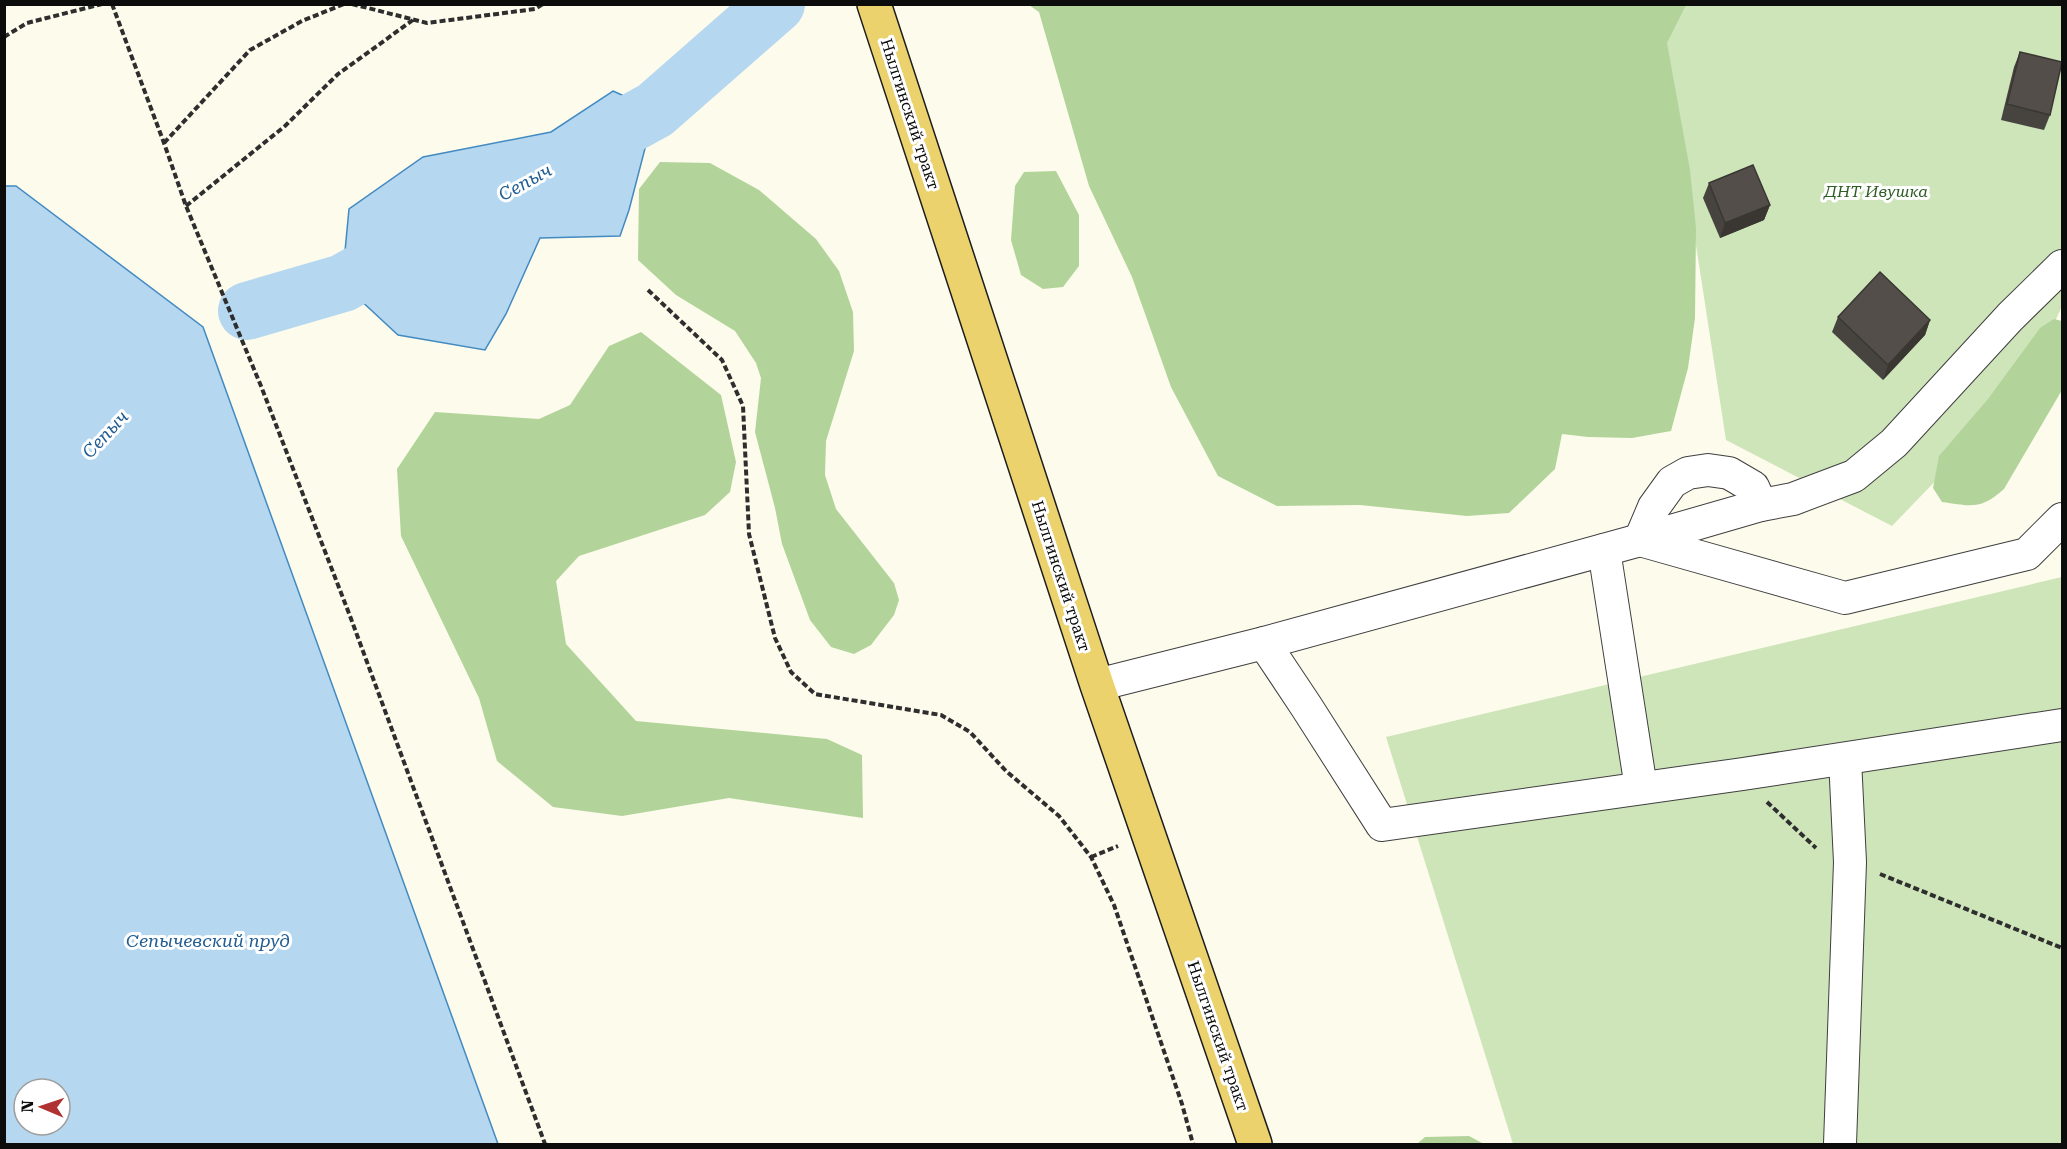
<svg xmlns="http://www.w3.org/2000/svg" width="2067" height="1149" font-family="'Roboto Serif',serif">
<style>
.green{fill:#cee4b9}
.forest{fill:#b2d49a}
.water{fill:#b5d8f0;stroke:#438ac1;stroke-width:1.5;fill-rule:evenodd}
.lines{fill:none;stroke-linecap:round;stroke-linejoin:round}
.river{stroke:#b5d8f0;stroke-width:58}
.minor-casing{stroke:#3f3f3f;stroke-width:34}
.major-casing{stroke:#1d1d1d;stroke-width:36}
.path{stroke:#2e2e2e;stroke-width:4;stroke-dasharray:6 3;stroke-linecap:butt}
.minor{stroke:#fff;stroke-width:32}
.major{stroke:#ecd26d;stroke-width:33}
.wall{fill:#47433f}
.shaded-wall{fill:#3a3733}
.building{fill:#534e49;stroke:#3a3733;stroke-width:1.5}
.labels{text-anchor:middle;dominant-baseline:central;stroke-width:6;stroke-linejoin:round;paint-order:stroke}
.street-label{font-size:16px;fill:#0c0c0c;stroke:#fff}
.park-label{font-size:16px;font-style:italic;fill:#2d5d22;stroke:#fff}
.water-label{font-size:18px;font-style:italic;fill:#215d92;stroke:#fff}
</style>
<rect width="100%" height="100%" fill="#fdfbec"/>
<!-- green -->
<g class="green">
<polygon points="1659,5 2062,5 2062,306 2025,388 1892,526 1726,440"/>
<polygon points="2062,577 2062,1144 1513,1144 1386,737"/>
</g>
<!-- forest -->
<g class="forest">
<polygon points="1029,5 1686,5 1667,43 1690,170 1696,228 1695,318 1688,368 1671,431 1632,438 1588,437 1562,434 1555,469 1509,513 1467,516 1360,505 1277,506 1218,476 1171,387 1132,277 1089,186 1039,12"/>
<polygon points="660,162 710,163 759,190 816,239 839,271 853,312 854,351 826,441 825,475 836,509 894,583 899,600 894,615 871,645 854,654 831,647 810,620 782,544 775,508 755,432 761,378 756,363 735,331 676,295 638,260 639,189"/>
<polygon points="1056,171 1079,215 1079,266 1063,287 1043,289 1021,275 1011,240 1015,186 1024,172"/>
<path d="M2054,319L2062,321V390L2004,489C1981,510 1971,506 1942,502L1933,488L1939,456L1988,399L2040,328Z"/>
<polygon points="641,332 721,395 736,462 730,492 705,515 579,556 556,581 566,644 636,721 827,739 862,755 863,818 729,798 622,816 553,807 497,761 479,698 401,536 397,469 435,412 539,419 570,405 609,346"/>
<polygon points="1469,1136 1484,1144 1417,1144 1425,1137"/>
</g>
<!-- water -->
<g class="water">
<polygon points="613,91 655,110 629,210 620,236 540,238 506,314 485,350 398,335 342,283 349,209 423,157 551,132"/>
<path d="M4,186H16L203,327L498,1144H5ZM24,1089H60V1125H24Z"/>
</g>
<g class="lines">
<!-- river -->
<g class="river">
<polyline points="584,149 655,110 776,4"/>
<polyline points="247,311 343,283 413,244"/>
</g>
<!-- minor casing -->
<g class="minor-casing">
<g id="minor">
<polyline points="1761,505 1753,487 1729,473 1708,470 1688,473 1672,482 1654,507 1640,540 1845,598 2027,554 2062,519"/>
<polyline points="1604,550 1641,788"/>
<polyline points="1264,643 1306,706 1382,825 1743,774 2062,725"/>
<polyline points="1097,685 1264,643 1640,540 1761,505 1793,499 1854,476 1894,443 2010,317 2062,266"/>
<polyline points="1840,1144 1850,862 1845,759"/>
</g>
</g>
<!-- major casing -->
<g class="major-casing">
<polyline id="major" points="874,4 1097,685 1255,1144"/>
</g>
<!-- path -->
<g class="path">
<polyline points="112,4 164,143 186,206 261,386 350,616 545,1144"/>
<polyline points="352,4 427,23 535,9 543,4"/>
<polyline points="4,37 27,23 102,4"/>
<polyline points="164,143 250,50 302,21 344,4"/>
<polyline points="186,206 285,126 338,74 413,20"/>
<polyline points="648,290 722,360 743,406 749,534 775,638 791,672 815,694 941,715 970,732 1006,771 1059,816 1091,857 1114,905 1182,1104 1193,1144"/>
<polyline points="1767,802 1816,848"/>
<polyline points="1091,857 1118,846"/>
<polyline points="1880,874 2062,948"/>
</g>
<!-- minor -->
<use href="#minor" class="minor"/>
<!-- major -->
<use href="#major" class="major"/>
</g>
<!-- wall -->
<g class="wall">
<polygon points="2020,52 2050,115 2044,130 2001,120 2014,67"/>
<polygon points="1709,183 1770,205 1764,220 1720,238 1703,198"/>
<polygon points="1838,317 1930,320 1925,335 1883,380 1832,332"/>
</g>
<!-- shaded-wall -->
<g class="shaded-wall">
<polygon points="1770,205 1764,220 1720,238 1725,223"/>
<polygon points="1930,320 1925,335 1883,380 1888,365"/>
</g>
<!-- building -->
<g class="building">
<polygon points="2020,52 2062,62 2050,115 2007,104"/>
<polygon points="1753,165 1770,205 1725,223 1709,183"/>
<polygon points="1880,272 1930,320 1888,365 1838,317"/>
</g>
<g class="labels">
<!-- street labels -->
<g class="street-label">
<text transform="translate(910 114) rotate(72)">Нылгинский тракт</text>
<text transform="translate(1061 576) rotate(72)">Нылгинский тракт</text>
<text transform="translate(1218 1036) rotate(71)">Нылгинский тракт</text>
</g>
<!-- park labels -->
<g class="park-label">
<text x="1876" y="191">ДНТ Ивушка</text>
</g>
<!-- water labels -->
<g class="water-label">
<text transform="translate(525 182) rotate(-29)">Сепыч</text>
<text transform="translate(105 434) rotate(-47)">Сепыч</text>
<text x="208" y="940">Сепычевский пруд</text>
</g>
</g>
<!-- border -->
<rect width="2067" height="1149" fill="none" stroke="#0c0c0c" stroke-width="12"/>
<!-- north arrow -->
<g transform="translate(42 1107) rotate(272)"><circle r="28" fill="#ffffff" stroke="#9e9e9e" stroke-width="1.5"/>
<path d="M0-4.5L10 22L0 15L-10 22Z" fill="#af3132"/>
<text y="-9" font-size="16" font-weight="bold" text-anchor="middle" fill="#0c0c0c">N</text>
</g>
</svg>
